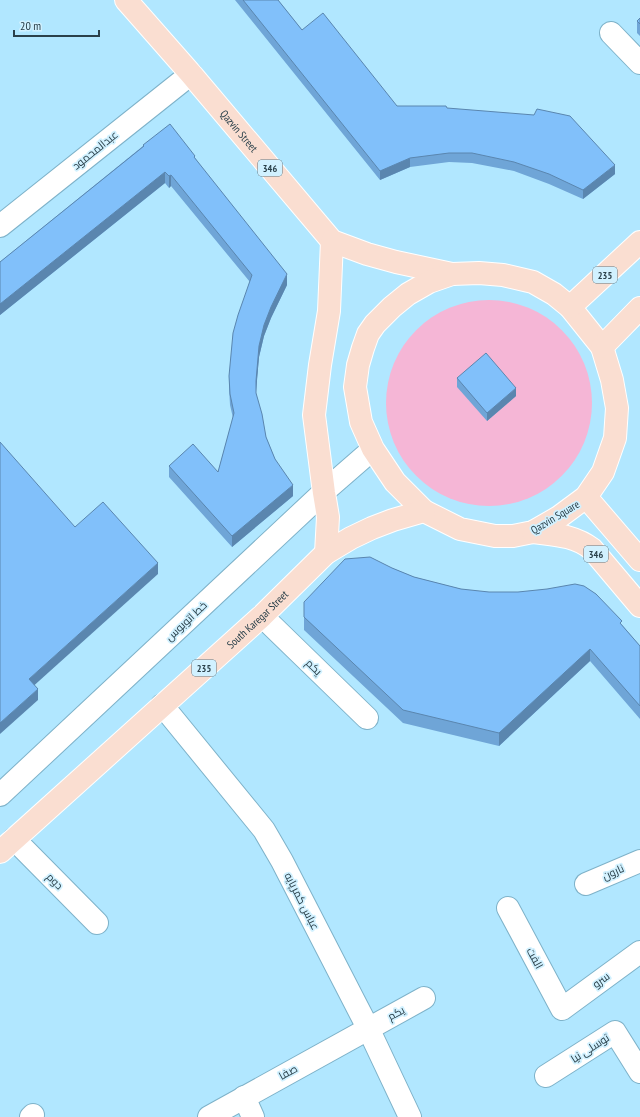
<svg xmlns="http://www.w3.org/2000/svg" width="640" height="1117" font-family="'PT Sans Narrow',Cairo,sans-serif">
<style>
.green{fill:#f5b6d6}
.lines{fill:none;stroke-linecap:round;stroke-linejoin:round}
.minor-casing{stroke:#7eb2c9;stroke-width:24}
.major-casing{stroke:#fff;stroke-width:24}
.minor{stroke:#fff;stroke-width:22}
.major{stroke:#faded1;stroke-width:22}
.wall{fill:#6fa5d7}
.shaded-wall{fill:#5a86af}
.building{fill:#81c0fa;stroke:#5a86af}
.labels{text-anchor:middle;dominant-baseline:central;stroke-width:3.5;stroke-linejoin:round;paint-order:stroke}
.shield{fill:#d1f1ff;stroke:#5c7580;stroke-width:1}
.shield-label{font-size:10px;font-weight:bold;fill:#2a404a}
.street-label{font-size:11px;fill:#2a404a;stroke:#d1f1ff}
</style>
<rect width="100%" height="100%" fill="#b1e7ff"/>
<!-- green -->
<circle class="green" cx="489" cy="403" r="103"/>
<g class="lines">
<!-- minor casing -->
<g class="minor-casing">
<g id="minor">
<polyline points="611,33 640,63"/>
<polyline points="0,226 191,74"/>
<polyline points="262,616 367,718"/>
<polyline points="162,705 264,830 282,861 368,1028 410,1117"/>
<polyline points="0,795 327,489 373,449"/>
<polyline points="14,839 97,923"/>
<polyline points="586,884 640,861"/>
<polyline points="508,908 562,1009 640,952"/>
<polyline points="546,1076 615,1032 640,1072"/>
<polyline points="244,1097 253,1117"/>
<polyline points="31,1117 33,1115"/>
<polyline points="209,1117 424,998"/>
</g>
</g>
<!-- major casing -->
<g class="major-casing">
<g id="major">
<path id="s1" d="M126,0L191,74L332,241L367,254L396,262L452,274"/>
<polygon points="479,273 503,275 533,282 554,294 570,307 602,347 612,380 617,408 615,438 603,472 586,497 559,517 533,532 513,536 495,536 460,529 424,511 395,482 373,449 361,422 355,387 358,365 363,348 368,334 375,324 392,307 408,294 429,282 452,274"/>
<polyline points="570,307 640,242"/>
<polyline points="602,347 640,308"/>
<polyline points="586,497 640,560"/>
<path d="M533,532C555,535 574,535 592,549L640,606"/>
<polyline points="326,553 328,517 324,493 314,415 320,365 329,311 332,241"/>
<path id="s2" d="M0,852L262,616L326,553L351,538L372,528L393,520L424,511"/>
</g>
</g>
<!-- minor -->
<use href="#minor" class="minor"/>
<!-- major -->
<use href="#major" class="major"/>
</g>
<!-- wall -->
<g class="wall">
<polygon points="235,0 278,0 302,30 397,106 447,108 615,174 583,199 549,184 514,171 472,163 449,162 410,167 380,180"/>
<polygon points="640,18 640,36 637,33 637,21"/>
<polygon points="143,145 195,158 287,285 271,318 264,336 259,357 256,390 256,393 266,437 275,459 293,496 232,547 169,477 169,466 218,472 233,418 230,405 229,387 229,376 250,282 171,186 169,188 165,183 0,315 0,262 143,146"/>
<polygon points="457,378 516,396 487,421 457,387"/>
<polygon points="392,568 414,577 461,589 622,625 640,646 640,719 590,661 499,746 403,723 304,630 304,602"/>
</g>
<!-- shaded-wall -->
<g class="shaded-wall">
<polygon points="410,158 410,167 380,180 380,171"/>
<polygon points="615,165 615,174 583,199 583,190"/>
<polygon points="165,172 165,183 0,315 0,304"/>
<polygon points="171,175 171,186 169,188 169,176"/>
<polygon points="287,274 287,285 271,318 264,336 259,357 256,392 256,381 259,346 264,325 271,307"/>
<polygon points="516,388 516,396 487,421 487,413"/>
<polygon points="293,485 293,496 232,547 232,536"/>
<polygon points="158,563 158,574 29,690 29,679"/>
<polygon points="590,649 590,661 499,746 499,733"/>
<polygon points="38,689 38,700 0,734 0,723"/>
</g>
<!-- building -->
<g class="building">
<polygon points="243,0 278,0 302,30 323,13 397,106 446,106 447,108 534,115 537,109 570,116 615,165 583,190 549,174 514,162 472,153 449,153 410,158 380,171"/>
<polygon points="640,18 640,24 637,21"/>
<polygon points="170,124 195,156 194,157 287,274 271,307 264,325 259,346 256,381 256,393 262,414 266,437 275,459 293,485 232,536 169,466 193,444 218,472 234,413 230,394 229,376 233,333 238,315 252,275 171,175 169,176 165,172 0,304 0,262 144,146 143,145"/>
<polygon points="486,353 516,388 487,413 457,378"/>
<polygon points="0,442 75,527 103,502 158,563 29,679 38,689 0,723"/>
<polygon points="370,557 392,568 414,577 461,589 489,592 518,592 547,589 575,584 584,586 596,594 622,621 620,623 640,646 640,706 590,649 499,733 403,710 304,617 304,602 345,559"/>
</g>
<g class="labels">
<!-- shield labels -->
<g class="shield">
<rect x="258" y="160" width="24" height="16" rx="3"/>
<rect x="593" y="267" width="24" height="16" rx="3"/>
<rect x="584" y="546" width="24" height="16" rx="3"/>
<rect x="192" y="660" width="24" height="16" rx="3"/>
</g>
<g class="shield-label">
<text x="270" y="168">346</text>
<text x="605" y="275">235</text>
<text x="596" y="554">346</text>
<text x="204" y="668">235</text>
</g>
<!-- street labels -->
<g class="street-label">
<text stroke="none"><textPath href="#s1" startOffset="173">Qazvin Street</textPath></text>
<text transform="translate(95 150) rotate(-39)">عبدالمحمود</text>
<text transform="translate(555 517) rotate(-31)">Qazvin Square</text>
<text stroke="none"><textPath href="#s2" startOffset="347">South Karegar Street</textPath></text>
<text transform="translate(186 621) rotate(-43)">خط اتوبوس</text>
<text transform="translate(314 667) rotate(44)">یکم</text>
<text transform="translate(613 872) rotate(-24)">نارون</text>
<text transform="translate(55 881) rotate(45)">دوم</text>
<text transform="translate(302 901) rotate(63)">عباس کمرپایه</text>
<text transform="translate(535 958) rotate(62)">الفت</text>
<text transform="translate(601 980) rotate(-36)">سرو</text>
<text transform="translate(396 1013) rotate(-28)">یکم</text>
<text transform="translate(590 1048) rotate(-33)">توسلی نیا</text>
<text transform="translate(288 1072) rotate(-29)">صفا</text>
</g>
</g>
<!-- scale -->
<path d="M14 30v6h85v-6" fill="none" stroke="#2a404a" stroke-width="2"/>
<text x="20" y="30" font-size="12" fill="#2a404a" stroke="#d1f1ff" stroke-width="3" paint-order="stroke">20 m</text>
</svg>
